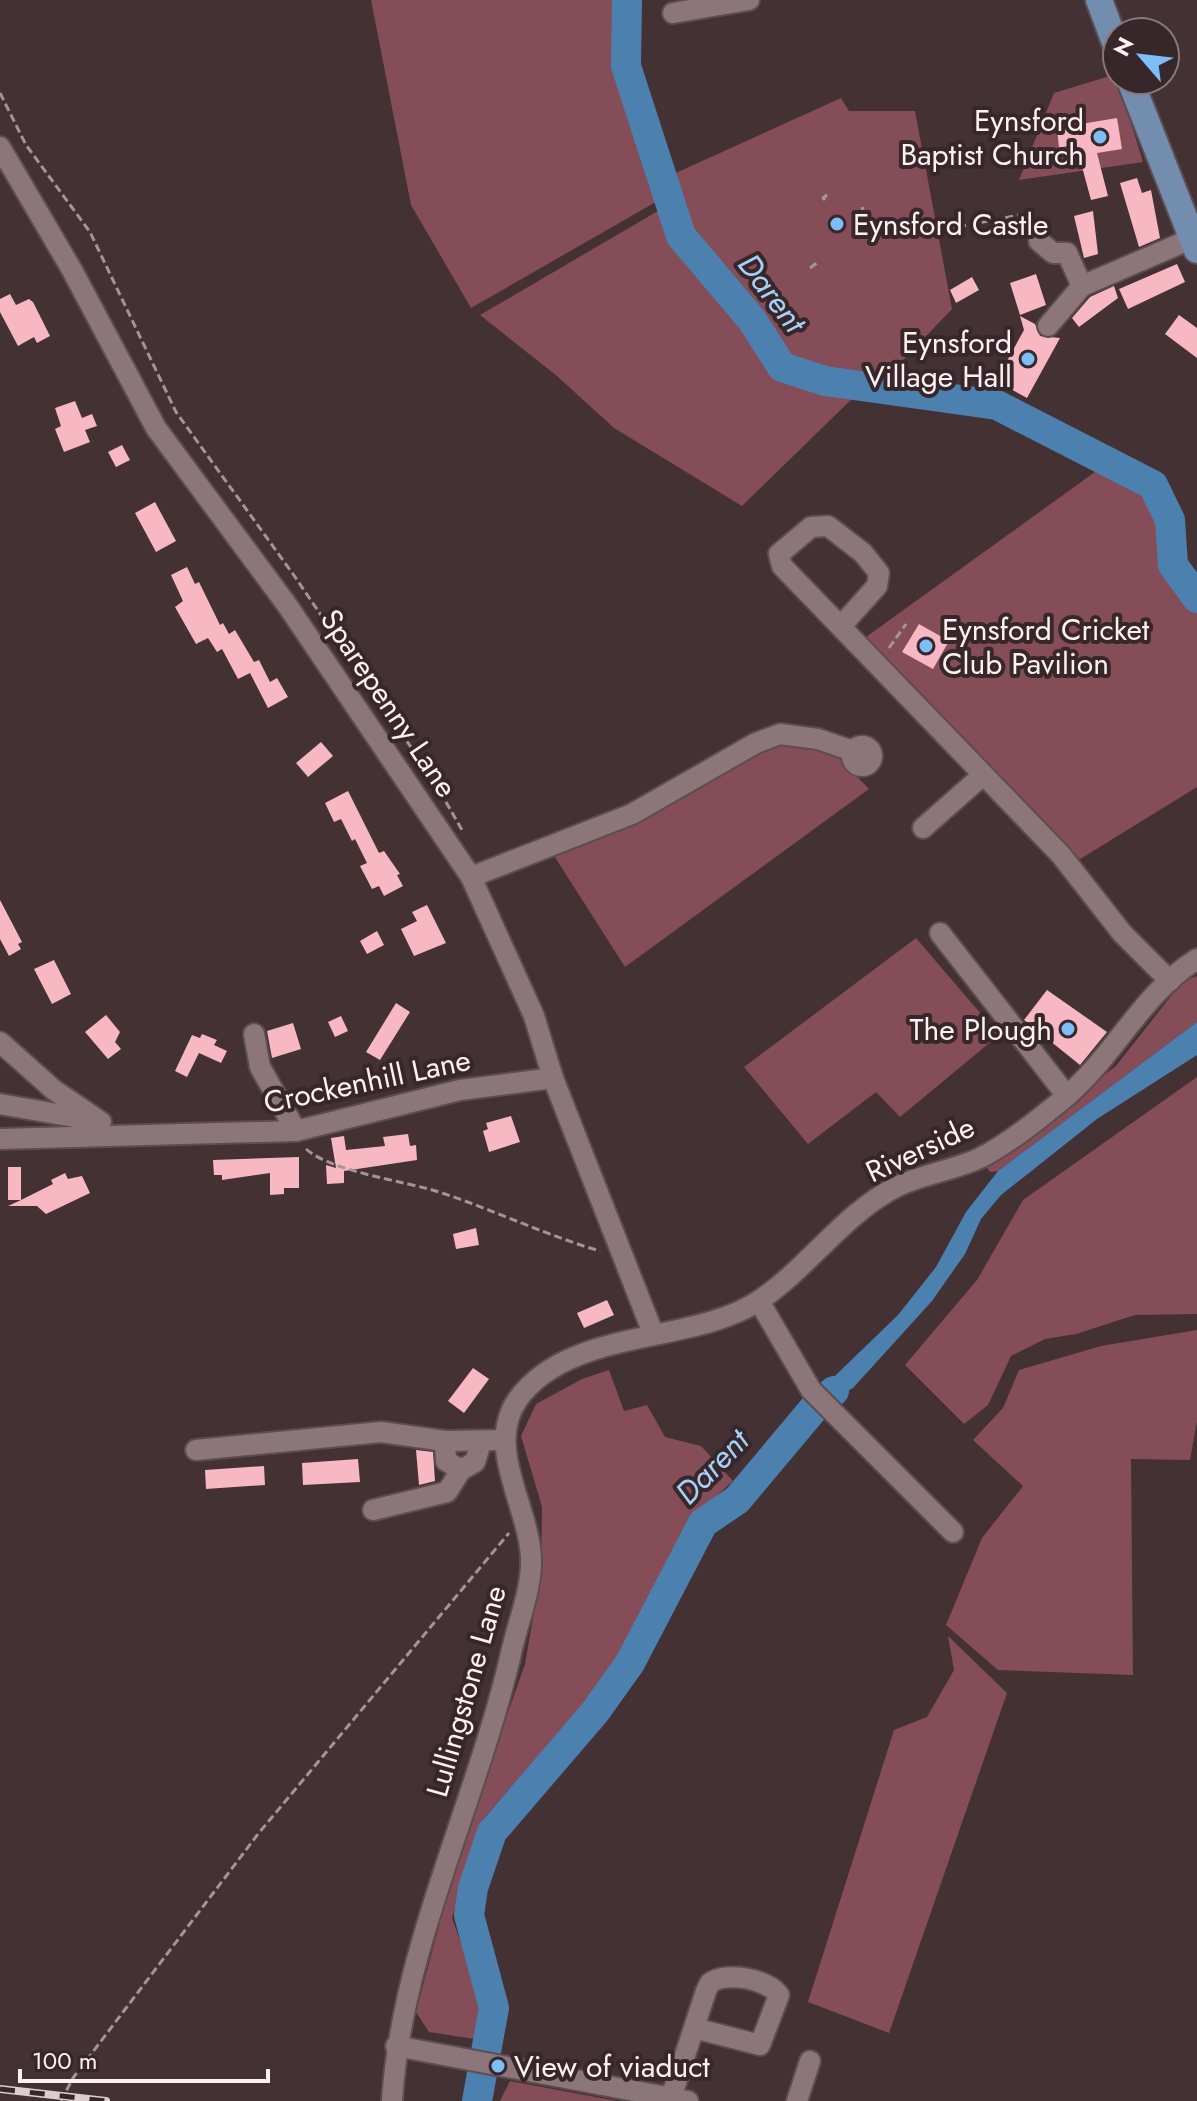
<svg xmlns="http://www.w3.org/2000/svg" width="1197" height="2101" font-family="Jost,sans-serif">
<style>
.green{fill:#854d58}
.water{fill:#4b80af}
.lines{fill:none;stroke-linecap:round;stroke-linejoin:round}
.river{stroke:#4b80af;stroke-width:30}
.building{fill:#f7b8c3}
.minor-casing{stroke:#5c4d50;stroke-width:24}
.major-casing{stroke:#5c4d50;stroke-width:30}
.path{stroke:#a39496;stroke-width:3;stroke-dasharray:8 4;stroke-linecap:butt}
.minor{stroke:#8c767a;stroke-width:20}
.major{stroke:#728dae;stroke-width:26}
.rail-casing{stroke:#dbced0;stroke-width:8}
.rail{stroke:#38272a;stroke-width:5;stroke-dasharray:15;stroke-linecap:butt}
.poi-dot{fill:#7dbef9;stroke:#38272a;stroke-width:3}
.labels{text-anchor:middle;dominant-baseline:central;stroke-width:8;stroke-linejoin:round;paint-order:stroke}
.poi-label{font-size:30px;fill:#fdf1f3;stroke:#38272a;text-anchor:end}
.street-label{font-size:30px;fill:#fdf1f3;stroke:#38272a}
.water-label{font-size:32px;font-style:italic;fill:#a5d0f9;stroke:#38272a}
</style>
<rect width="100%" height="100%" fill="#433134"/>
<!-- green -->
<g class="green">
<polygon points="371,0 618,0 616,65 661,199 471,308 411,205"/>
<polygon points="1116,74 1143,162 1019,180 1054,93"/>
<polygon points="841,98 849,111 915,111 952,309 885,379 823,373 785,361 756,314 686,231 669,176"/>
<polygon points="663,208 672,237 749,327 776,370 825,387 860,391 742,506 614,428 557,376 480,315"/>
<polygon points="1106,464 1148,488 1164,520 1166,566 1182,593 1197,607 1197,787 1077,861 894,672 866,637"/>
<polygon points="799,739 829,747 869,789 625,967 553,854 763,745"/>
<polygon points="916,938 999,1035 900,1117 876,1092 808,1144 744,1067"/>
<polygon points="1197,976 1197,1022 998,1171 990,1172 984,1163 1115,1067 1183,981"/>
<polygon points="1197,1077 1197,1314 1135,1315 1076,1334 1045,1339 1011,1356 988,1405 964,1424 905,1365 977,1280 1023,1200"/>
<polygon points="1197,1330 1197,1421 1190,1460 1131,1459 1133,1675 998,1670 946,1625 982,1538 1023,1486 973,1440 1003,1408 1019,1370 1101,1346"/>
<polygon points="609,1370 624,1411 647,1405 665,1437 701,1446 733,1481 690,1520 624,1657 483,1819 452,1918 485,2009 481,2040 429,2032 416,2012 458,1854 525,1664 541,1572 542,1507 521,1436 536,1404 582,1379"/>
<polygon points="948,1636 1007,1693 889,2033 808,2002 894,1730 927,1717 954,1670"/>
<polygon points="510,2081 617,2101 500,2101"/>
</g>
<!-- water -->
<g class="water">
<polygon points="1197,1022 1197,1055 1097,1119 1001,1195 981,1219 965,1254 932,1301 853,1388 830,1400 811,1425 801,1414 811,1399 898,1315 936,1267 966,1212 998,1171"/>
<polygon points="508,2002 488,2101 467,2101 485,2009"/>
</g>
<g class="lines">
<!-- river -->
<g class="river">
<polyline points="627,0 626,66 681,236 752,320 782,367 825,381 997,405 1153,485 1170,520 1173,565 1197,598"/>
<polyline points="477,2101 494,2008 469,1915 473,1888 492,1832 595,1712 630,1663 703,1523 737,1500 815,1407 834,1391"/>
</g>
</g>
<!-- building -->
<g class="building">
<polygon points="1117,118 1122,149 1097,153 1108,196 1091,200 1078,152 1072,153 1071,145 1059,148 1057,128"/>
<polygon points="1137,178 1142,193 1151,190 1160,238 1139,247 1120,183"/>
<polygon points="1093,211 1098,254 1084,258 1074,216"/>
<polygon points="1177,264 1185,282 1128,309 1119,289"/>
<polygon points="1036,274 1046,305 1020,315 1010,283"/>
<polygon points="972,277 979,290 956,303 950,290"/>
<polygon points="1114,286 1118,298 1079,327 1072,318 1090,297"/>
<polygon points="10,294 16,305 29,299 33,302 50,336 37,343 34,337 18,346 0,312 0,299"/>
<polygon points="1179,315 1197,328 1197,358 1165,334"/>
<polygon points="1020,316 1035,324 1040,336 1060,338 1027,398 996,381 1024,330"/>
<polygon points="75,401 82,418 92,414 97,426 85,430 90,442 64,452 55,429 61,426 55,408"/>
<polygon points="122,445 130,460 116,467 108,452"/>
<polygon points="155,502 176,541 156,552 135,513"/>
<polygon points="187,567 195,584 199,582 220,625 223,623 229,634 235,630 254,662 259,660 270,682 277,678 288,697 268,708 250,673 238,679 222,649 217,652 208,638 196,644 175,607 183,601 171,575"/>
<polygon points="919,624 949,641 933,669 902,652"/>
<polygon points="321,742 333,756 308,777 296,763"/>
<polygon points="348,791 379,853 384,851 400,874 397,875 403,886 384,896 379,886 372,889 360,866 367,863 355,839 352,841 341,819 334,822 325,803"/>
<polygon points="0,900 22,942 18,944 21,949 9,956 0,939"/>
<polygon points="427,905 446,943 414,956 401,929 417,921 412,912"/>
<polygon points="377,931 384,945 367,954 360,941"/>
<polygon points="54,960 71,994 52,1004 34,969"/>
<polygon points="1047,990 1107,1032 1080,1065 1024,1020"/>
<polygon points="396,1003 410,1012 380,1060 366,1052"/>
<polygon points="106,1015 120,1032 115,1042 121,1049 108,1059 85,1032"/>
<polygon points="341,1016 348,1031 335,1037 328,1022"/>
<polygon points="293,1023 301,1049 272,1058 267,1031"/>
<polygon points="202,1034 217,1040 214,1045 227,1051 221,1063 199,1053 187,1077 175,1071 192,1035 200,1038"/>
<polygon points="511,1116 520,1142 489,1152 483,1131 488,1129 486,1123"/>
<polygon points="408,1134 410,1146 416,1145 417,1160 344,1171 344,1183 327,1184 326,1165 336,1168 331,1138 344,1136 346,1150 385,1146 383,1137"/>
<polygon points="299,1157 299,1188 284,1188 284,1194 270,1195 270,1173 222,1180 222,1175 214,1175 213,1160"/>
<polygon points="8,1167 21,1167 21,1200 53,1184 51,1180 65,1173 68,1179 82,1176 90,1193 46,1214 37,1206 8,1206 21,1200 8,1200"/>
<polygon points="476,1228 479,1245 456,1249 453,1234"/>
<polygon points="607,1300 614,1315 584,1328 577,1313"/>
<polygon points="473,1368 489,1379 464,1413 448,1401"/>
<polygon points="416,1450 433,1452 435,1481 419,1485"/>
<polygon points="358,1459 360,1482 303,1485 302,1463"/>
<polygon points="264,1466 265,1485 206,1489 205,1470"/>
</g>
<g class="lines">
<!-- minor casing -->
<g class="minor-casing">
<g id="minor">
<polyline points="673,13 749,0"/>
<polyline points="0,147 72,270 156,428 287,605 471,877 534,1016 553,1078 653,1333"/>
<polyline points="1039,241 1053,253 1067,253 1082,286 1191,239"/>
<polyline points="1048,326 1082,286"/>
<polyline points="842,625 877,586 879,573 863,553 828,526 811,527 779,554 782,566 1061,855 1122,933 1170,981"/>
<circle cx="862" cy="756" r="10"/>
<polyline points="923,828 983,775"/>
<polyline points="471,877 632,814 756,743 780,734 818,739 853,751"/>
<polyline points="940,933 1067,1096"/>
<polyline points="254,1034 260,1067 296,1131"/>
<polyline points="0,1042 54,1090 101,1122"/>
<polyline points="0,1104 92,1120"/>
<polyline points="0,1139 296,1131 460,1090 553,1078"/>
<polyline points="759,1301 811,1390 953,1532"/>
<polyline points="445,1441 446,1461 461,1470 475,1462 479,1449 476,1442"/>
<polyline points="196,1450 381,1432 445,1441 505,1440"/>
<polyline points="373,1510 447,1492 461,1470"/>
<polyline points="396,2046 688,2101"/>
<path d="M671,2098L706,1991L710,1983C726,1971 768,1979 779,1995L760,2045L694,2028"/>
<path d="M392,2101C402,1945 478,1801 512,1649C518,1623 530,1593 531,1565C533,1511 483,1449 518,1399C570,1327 694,1345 760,1300C809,1267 845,1212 898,1186C924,1174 954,1170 980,1158C1008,1144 1038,1120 1062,1100C1113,1059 1141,994 1197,959"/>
<polyline points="797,2101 810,2061"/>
</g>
</g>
<!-- major casing -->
<g class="major-casing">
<g id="major">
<polyline points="1099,0 1117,48"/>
<polyline points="1130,80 1197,250"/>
</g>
</g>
<!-- path -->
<g class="path">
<polyline points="0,93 26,145 90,232 176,412 293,574 434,781 462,830"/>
<polyline points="825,200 823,198 828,194"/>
<polyline points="861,209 864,208"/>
<polyline points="832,219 836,216"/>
<polyline points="911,236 1019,215 1027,226"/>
<polyline points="810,268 818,262"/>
<polyline points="889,648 906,624"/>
<path d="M306,1149C332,1172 405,1181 439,1192C494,1210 545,1235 600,1251"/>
<polyline points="61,2101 73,2078 258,1834 509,1533"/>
</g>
<!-- minor -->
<use href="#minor" class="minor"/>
<!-- major -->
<use href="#major" class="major"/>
<!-- rail casing -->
<g class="rail-casing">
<polyline id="rail" points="0,2089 106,2101"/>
</g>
<!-- rail -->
<use href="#rail" class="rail"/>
</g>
<!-- markers -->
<g class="poi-dot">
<circle cx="1100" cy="137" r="8"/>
<circle cx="837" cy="224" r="8"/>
<circle cx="1028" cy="359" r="8"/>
<circle cx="926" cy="646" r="8"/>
<circle cx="1068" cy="1029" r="8"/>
<circle cx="498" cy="2066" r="8"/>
</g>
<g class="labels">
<!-- poi labels -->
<g class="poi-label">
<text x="1084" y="120">Eynsford<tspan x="1084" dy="34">Baptist Church</tspan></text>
<text x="853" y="224" text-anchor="start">Eynsford Castle</text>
<text x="1012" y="342">Eynsford<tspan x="1012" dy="34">Village Hall</tspan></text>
<text x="942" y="629" text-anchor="start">Eynsford Cricket<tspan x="942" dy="34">Club Pavilion</tspan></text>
<text x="1052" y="1029">The Plough</text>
<text x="514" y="2066" text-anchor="start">View of viaduct</text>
</g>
<!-- street labels -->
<g class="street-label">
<text transform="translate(389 703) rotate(56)">Sparepenny Lane</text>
<text transform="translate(367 1081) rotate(-12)">Crockenhill Lane</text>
<text transform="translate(920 1149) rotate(-25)">Riverside</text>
<text transform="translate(466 1691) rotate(-74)">Lullingstone Lane</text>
</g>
<!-- water labels -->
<g class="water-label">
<text transform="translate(772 293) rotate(53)">Darent</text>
<text transform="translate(712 1467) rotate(-46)">Darent</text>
</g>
</g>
<!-- north arrow -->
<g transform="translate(1141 56) rotate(298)"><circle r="38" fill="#38272a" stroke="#87787a" stroke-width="2"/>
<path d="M0-6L14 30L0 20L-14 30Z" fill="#7dbef9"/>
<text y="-12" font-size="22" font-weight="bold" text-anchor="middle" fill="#fdf1f3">N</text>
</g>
<!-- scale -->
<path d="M20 2069v12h248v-12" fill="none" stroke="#fdf1f3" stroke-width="4"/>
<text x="32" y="2069" font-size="24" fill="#fdf1f3" stroke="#38272a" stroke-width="6" paint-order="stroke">100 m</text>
</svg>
